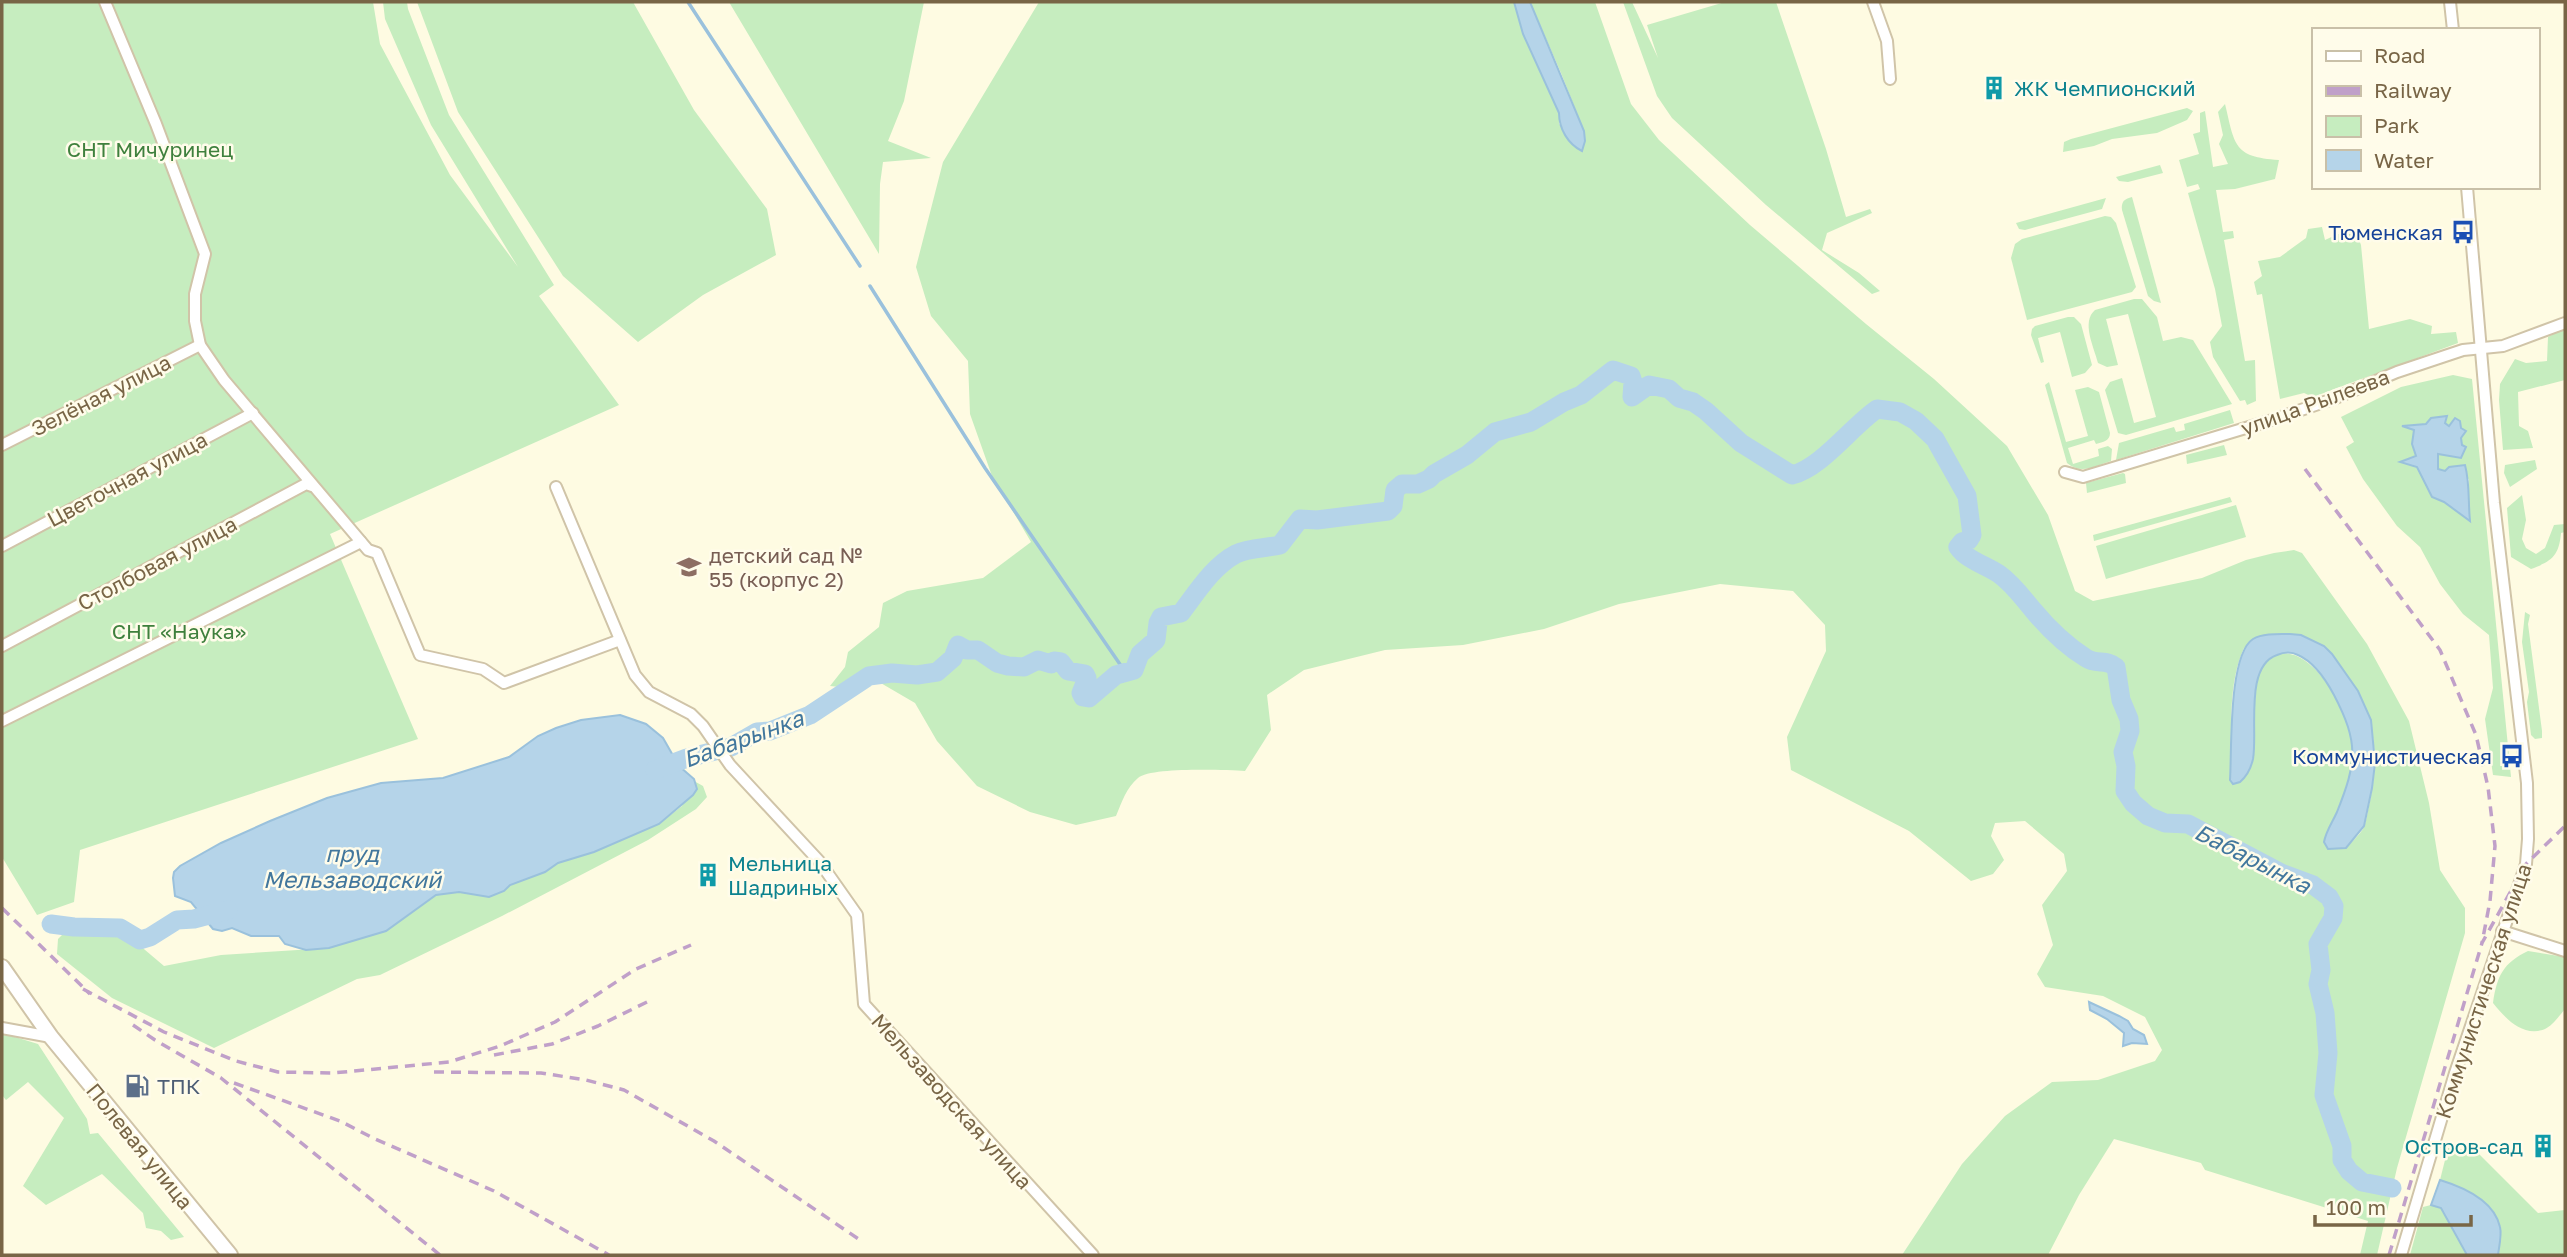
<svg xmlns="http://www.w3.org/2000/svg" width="2567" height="1257" font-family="'Golos Text',sans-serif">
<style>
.green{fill:#c6edbf;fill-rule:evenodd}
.water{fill:#b5d4e9;stroke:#9ac1dc;stroke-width:2}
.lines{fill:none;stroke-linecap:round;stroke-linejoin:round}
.stream{stroke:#9ac1dc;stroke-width:3.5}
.river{stroke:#b5d4e9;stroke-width:19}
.minor-casing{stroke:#d0c4a8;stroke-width:14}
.tertiary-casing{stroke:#d0c4a8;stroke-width:18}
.minor{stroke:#fff;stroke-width:10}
.tertiary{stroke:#fff;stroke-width:14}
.rail{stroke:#c0a0c9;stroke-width:3.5;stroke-dasharray:10 7;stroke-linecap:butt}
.labels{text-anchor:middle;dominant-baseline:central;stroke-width:5;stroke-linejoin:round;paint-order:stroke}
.culture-label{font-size:21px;fill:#0d838f;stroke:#fffcea;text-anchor:start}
.park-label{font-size:21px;fill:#3f803d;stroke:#fffcea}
.transit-label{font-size:21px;fill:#164399;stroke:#fffcea;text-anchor:end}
.street-label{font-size:21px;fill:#786546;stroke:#fffcea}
.education-label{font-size:21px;fill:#785e54;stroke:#fffcea;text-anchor:start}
.service-label{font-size:21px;fill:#4e5e75;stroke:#fffcea;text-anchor:start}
.water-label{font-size:23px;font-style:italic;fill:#42779d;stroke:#fffcea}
</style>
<rect width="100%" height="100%" fill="#fefbe2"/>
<!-- green -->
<g class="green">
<polygon points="2,2 373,2 380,44 450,175 518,267 431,125 385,19 383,2 407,2 408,9 449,115 554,285 539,296 619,405 330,534 418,739 80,850 74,902 37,915 2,857"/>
<polygon points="417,2 633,2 694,110 767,209 776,255 703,295 638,342 563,276 458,112"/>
<polygon points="729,2 924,2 904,101 888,141 931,158 883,162 880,184 879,254"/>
<path d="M1039,2H1514L1523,34L1559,114V124L1585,142L1584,131L1561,73L1530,2H1595L1631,104L1659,140L1750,225L1866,324L1934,379L2007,446L2048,515L2075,591L2093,601L2202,578L2246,560L2274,553L2294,550L2302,553L2367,644L2409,721L2429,803L2440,870L2465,908V933L2397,1168L2377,1255H2360L2368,1221L2205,1170L2201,1163L2114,1139L2079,1195L2048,1255H1902L1962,1164L2005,1116L2052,1082L2098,1080L2155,1061L2162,1050L2145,1017L2103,996L2045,987L2037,974L2053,945L2042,905L2067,871L2064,854L2025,821L1995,823L1991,836L2004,860L1993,874L1971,881L1909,831L1791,770L1787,737L1826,651L1825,625L1793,591L1720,584L1619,604L1544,629L1463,645L1385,650L1304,670L1267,695L1271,730L1245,771C1225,770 1151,767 1138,778C1126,788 1122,802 1116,816L1076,825L1030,812L977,786L937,741L915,703L879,682L860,689L830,686L845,667L848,652L879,627L883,603L907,591L983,578L1031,542L992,476L970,414L968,361L931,316L916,267L943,162ZM2290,634C2316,638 2331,652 2345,673C2375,714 2380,751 2370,801C2368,809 2367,819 2364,827C2360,835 2352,841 2346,848L2324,842C2326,831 2332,823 2336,813C2346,790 2355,765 2353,741C2350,713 2313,647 2280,654C2271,656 2264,662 2260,670C2251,691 2256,736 2253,760L2230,780C2233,738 2226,687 2244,648Z"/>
<polygon points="1623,2 1632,2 1658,58 1647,25 1725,2 1776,2 1826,149 1846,217 1870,209 1872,213 1827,233 1822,250 1859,273 1880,291 1872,294 1766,205 1672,118 1657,96"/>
<path d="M2225,104C2235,145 2233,157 2279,160L2275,179L2235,189L2216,190L2223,232L2233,231L2234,238L2224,240L2245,361L2255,360L2256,401L2247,405L2245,400L2240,401L2213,357L2210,342L2222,326L2215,289L2188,193L2200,189L2198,184L2187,187L2179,160L2199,154L2193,134L2200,132V113L2205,111L2213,167L2228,164L2219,144L2223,135L2218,112Z"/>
<polygon points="2187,108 2193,111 2187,120 2157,133 2112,139 2094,146 2063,152 2064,142 2071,139"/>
<polygon points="2160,165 2163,173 2128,182 2119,181 2116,177"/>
<path d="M2132,197L2161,303L2154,301L2148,296L2122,210C2121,202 2124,199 2132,197Z"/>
<polygon points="2106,198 2102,209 2025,230 2019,229 2016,223"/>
<polygon points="2105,216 2111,217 2116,223 2136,287 2132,292 2027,320 2011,258 2015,244 2022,239"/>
<polygon points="2322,227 2325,240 2338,234 2357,234 2361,245 2369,329 2410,319 2432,326 2431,334 2456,332 2458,343 2313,397 2304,393 2280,399 2262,294 2257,295 2254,282 2262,276 2258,261 2280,257 2306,238 2308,229"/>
<path d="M2134,299H2142L2157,317L2163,341L2181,337L2193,340L2232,404L2126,435L2118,433L2105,390L2110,382L2122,378L2134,423L2156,417L2128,314L2106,319L2118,365L2107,367L2098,363C2094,347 2081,322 2095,310Z"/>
<polygon points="2068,317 2074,317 2081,324 2092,365 2085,373 2072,377 2060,332 2038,338 2044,362 2041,363 2031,335 2032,329 2035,326"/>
<polygon points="2565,328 2565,380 2518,392 2519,426 2528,431 2533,448 2503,450 2499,400 2500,384 2515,359 2526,363 2547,361 2548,337"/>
<path d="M2453,375L2472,379L2511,777L2493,775L2485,719L2493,688L2489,635L2463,614L2440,584L2420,547L2397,526L2363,479L2346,447L2354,442L2341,417L2401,387ZM2447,417L2445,423L2461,437V458L2438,454V469L2469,479L2467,497L2470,521L2444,502L2432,497L2417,467L2402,461L2416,456L2412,444L2414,429L2404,426L2426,424Z"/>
<path d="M2049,382L2066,442L2088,436L2075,390L2088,387L2099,392L2110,433C2110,441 2103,442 2096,444L2094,440L2068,448L2073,464L2099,456L2098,449L2108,446L2112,449L2111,461C2095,466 2081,475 2067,463L2045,385Z"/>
<polygon points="2230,410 2234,423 2116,460 2119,443 2174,427 2176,432 2185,430 2184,424"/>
<polygon points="2224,445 2227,455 2187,464 2186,455"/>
<polygon points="2535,460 2537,469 2510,487 2504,473 2505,465"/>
<polygon points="2123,473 2125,474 2126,483 2087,493 2086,483"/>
<path d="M2522,495L2526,520L2522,539L2526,548L2536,554L2545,548L2554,525L2565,524V532L2561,533C2559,556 2552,561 2531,569L2511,557L2507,508Z"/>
<polygon points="2230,497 2232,502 2094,541 2093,535"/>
<polygon points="2236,505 2246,537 2106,579 2096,546"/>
<polygon points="2525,612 2530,615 2528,624 2542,731 2542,738 2535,739 2531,735 2527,702 2529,692 2522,642"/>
<polygon points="694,781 703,786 707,797 696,809 648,840 502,916 380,975 357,979 214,1048 112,998 57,954 58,939 66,931 118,931 138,944 164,966 221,955 329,948 386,931 436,895 459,892 489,896 504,891 510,885 545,872 558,863 594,852 659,824 682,806"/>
<path d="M2528,951L2565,957V1009C2560,1015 2552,1026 2545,1029C2523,1038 2505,1018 2493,1003C2497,976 2503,963 2528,951Z"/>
<polygon points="2,1033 38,1044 87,1119 90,1134 98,1133 184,1237 171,1240 161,1231 146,1228 143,1213 102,1174 46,1205 23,1186 64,1118 28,1082 6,1100 2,1095"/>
<polygon points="2448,1148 2476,1151 2538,1213 2565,1210 2565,1255 2498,1255 2501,1228 2440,1180"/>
<polygon points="2431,1205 2441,1208 2467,1255 2410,1255 2423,1207"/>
</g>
<!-- water -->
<g class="water">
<path d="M1514,2H1530L1584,131L1585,141L1582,151C1568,144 1559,129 1559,113L1523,34Z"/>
<path d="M2447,416L2445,423L2449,426L2455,418L2460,421L2461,428L2466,431L2461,438L2462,445L2466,447L2461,458L2438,454V469L2445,471L2449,467L2465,465C2470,483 2468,503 2470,521L2444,502L2432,497L2417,467L2400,462L2416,456L2412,444L2414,430L2402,426L2426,424L2431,418Z"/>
<path d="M2290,634L2301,635L2324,646L2332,654L2358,691L2371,720L2375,763L2372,788L2364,826L2346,848L2328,849L2324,842C2326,831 2332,823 2337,812C2357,762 2359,743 2334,695C2326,680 2314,662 2298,655C2292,652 2284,652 2277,655C2244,666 2258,732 2253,759C2251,768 2247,776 2240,782L2233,784L2230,780C2232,751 2228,655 2253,639C2263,633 2279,634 2290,634Z"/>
<polygon points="620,715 646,724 663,738 679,766 694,779 697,789 693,795 659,824 594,852 558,863 545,872 510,885 504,891 489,897 459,892 436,895 386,931 329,948 306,950 285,944 279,936 251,936 232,928 222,931 213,929 191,902 175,896 173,878 174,872 180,866 221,843 270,821 327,798 381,783 443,778 509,757 538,736 556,728 581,720"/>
<polygon points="2089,1002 2119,1016 2128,1021 2133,1029 2144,1035 2147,1044 2132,1043 2123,1046 2124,1033 2107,1019 2090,1010"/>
<path d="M2440,1180C2463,1187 2494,1200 2500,1227C2502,1235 2499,1247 2498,1255H2467L2441,1208L2431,1205Z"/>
</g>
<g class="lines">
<!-- stream -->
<g class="stream">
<polyline points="688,2 860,266"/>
<polyline points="870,286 985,468 1126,673"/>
</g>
<!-- river -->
<g class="river">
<path d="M655,770L687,758L731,747L757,732L770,731L810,715L869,676L892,673L917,675L937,672L953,658L958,645L967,650H978L997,663L1008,666L1024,667L1038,660L1051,664L1054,661L1061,662L1068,671L1085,674L1087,678L1081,693L1083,697L1089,698L1116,675L1134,670L1140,654L1156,640L1158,623L1161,617L1181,613C1197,592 1213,566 1236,554C1248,548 1267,548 1280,545L1300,519L1317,520L1388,511L1393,506L1395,490L1402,484H1418L1429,479L1434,474L1467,455L1495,432L1531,422L1564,402L1581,395L1613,370L1631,376L1633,382L1632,397L1649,385L1669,389L1679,398L1693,402L1706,411L1741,443L1792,475C1821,468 1851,427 1877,409L1900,412L1916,421L1935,439L1967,496L1972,535L1969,540L1962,542L1958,547C1967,560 1985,565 1999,574C2013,584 2022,597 2033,610C2048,628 2065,645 2086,658C2096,665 2107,659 2116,667L2121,700L2129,719L2130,731L2123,752L2126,766L2125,791L2133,803L2148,816L2165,823L2188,824L2281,873L2313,885L2329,897L2334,906L2333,918L2318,944L2321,970L2318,984L2325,1013L2328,1053L2324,1095L2342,1146V1160L2349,1171L2362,1182L2392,1188"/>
<polyline points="51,924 74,927 120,928 140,940 150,937 177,920 194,919 228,910"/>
</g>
<!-- minor casing -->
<g class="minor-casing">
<g id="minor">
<polyline points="105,2 156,124 205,254 195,294 195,321 200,345 224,380 368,550 377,553 420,655 483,669 504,683 620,640"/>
<polyline points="1873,2 1887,41 1890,79"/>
<polyline points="2450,2 2453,30"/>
<polyline points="2,445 200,345"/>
<polyline points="2065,472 2083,477 2269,421 2333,399 2397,372 2463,350 2503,346 2565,323"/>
<polyline points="556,487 635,675 649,692 691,714 703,726 730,765 819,861 857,915 864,1004 1093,1255"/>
<polyline points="2,546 253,413"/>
<polyline points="2,646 306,484 312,486"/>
<polyline points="2,721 361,542"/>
<polyline points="2502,931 2565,951"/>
<polyline points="2,1028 51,1037"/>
<polyline points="2401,1255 2455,1073 2526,864 2528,839 2527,783 2494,503 2467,187"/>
</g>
</g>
<!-- tertiary casing -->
<g class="tertiary-casing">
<polyline id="tertiary" points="2,967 51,1037 230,1255"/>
</g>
<!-- minor -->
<use href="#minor" class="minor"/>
<!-- tertiary -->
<use href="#tertiary" class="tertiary"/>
<!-- rail -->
<g class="rail">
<polyline points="2305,469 2440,650 2476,735 2488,787 2495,846 2490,901 2482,943"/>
<polyline points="2,908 90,994"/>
<polyline points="83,989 164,1032 236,1061 278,1072 333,1073 449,1062 500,1046 555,1022 636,969 691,945"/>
<polyline points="133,1025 155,1040 221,1078 440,1255"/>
<polyline points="494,1055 552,1044 598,1026 651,1000"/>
<polyline points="434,1072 541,1073 586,1080 624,1090 714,1141 860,1240"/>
<polyline points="234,1083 340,1121 373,1138 494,1191 609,1255"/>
<polyline points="2389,1255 2482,943 2526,864 2565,826"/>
</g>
</g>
<!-- icons -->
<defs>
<g id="building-bare" transform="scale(1.89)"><path d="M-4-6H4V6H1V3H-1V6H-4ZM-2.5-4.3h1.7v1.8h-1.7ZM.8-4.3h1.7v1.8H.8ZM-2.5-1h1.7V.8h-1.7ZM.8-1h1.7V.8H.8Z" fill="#0f9aa8" stroke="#fffcea" stroke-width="2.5" paint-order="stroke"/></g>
<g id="bus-bare" transform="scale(1.89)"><path d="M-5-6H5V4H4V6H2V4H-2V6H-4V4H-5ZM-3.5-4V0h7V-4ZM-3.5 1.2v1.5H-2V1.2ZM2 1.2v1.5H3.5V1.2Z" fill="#1a4fb4" stroke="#fffcea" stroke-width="2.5" paint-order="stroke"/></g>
<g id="school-bare" transform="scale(1.89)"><path d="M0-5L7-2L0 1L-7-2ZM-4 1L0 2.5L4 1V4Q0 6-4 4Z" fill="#8d6e63" stroke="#fffcea" stroke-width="2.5" paint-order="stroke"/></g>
<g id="fuel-bare" transform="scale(1.89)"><path d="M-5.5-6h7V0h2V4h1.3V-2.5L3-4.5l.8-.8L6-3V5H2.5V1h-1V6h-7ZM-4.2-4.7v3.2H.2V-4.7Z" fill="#5c6f8a" stroke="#fffcea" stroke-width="2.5" paint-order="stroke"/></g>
</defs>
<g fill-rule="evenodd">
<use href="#building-bare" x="1994" y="88"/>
<use href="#bus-bare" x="2463" y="232"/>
<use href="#school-bare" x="689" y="567"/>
<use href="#bus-bare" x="2512" y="756"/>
<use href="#building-bare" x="708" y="875"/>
<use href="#fuel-bare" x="137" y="1086"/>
<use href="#building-bare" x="2543" y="1146"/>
</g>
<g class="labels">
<!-- culture labels -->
<g class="culture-label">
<text x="2014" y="88">ЖК Чемпионский</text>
<text x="728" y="863">Мельница<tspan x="728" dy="24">Шадриных</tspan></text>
<text x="2523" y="1146" text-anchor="end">Остров-сад</text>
</g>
<!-- park labels -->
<g class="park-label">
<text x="150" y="149">СНТ Мичуринец</text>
<text x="179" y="631">СНТ «Наука»</text>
</g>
<!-- transit labels -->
<g class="transit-label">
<text x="2443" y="232">Тюменская</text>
<text x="2492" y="756">Коммунистическая</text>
</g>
<!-- street labels -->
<g class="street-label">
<text transform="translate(101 395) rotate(-27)">Зелёная улица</text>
<text transform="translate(2315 402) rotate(-20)">улица Рылеева</text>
<text transform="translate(127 479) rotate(-28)">Цветочная улица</text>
<text transform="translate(157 563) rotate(-28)">Столбовая улица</text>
<text transform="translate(2483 991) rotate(-72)">Коммунистическая улица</text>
<text transform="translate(952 1101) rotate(48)">Мельзаводская улица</text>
<text transform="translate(140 1146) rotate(51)">Полевая улица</text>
</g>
<!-- education labels -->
<g class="education-label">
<text x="709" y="555">детский сад №<tspan x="709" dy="24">55 (корпус 2)</tspan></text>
</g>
<!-- service labels -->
<g class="service-label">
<text x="157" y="1086">ТПК</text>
</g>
<!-- water labels -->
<g class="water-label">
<text transform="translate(743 738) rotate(-20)">Бабарынка</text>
<text x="352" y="853">пруд<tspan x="352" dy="26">Мельзаводский</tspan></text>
<text transform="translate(2253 858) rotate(27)">Бабарынка</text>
</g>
</g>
<!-- border -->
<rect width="2567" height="1257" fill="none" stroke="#786546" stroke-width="7"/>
<!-- legend -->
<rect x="2312" y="28" width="228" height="161" fill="#fffcea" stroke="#c9c0a8" stroke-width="2"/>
<rect x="2326" y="51" width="35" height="10" fill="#ffffff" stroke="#c9c0a8" stroke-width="2"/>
<text x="2374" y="63" font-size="21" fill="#786546">Road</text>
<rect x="2326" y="86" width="35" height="10" fill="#c0a0c9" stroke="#c9c0a8" stroke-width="2"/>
<text x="2374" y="98" font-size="21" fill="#786546">Railway</text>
<rect x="2326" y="116" width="35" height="21" fill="#c6edbf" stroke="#c9c0a8" stroke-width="2"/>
<text x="2374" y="133" font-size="21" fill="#786546">Park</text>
<rect x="2326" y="150" width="35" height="21" fill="#b5d4e9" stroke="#c9c0a8" stroke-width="2"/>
<text x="2374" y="168" font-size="21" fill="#786546">Water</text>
<!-- scale -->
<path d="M2315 1215v10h156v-10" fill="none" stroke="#786546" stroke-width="3.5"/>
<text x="2326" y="1215" font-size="21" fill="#786546" stroke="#fffcea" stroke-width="5" paint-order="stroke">100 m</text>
</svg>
